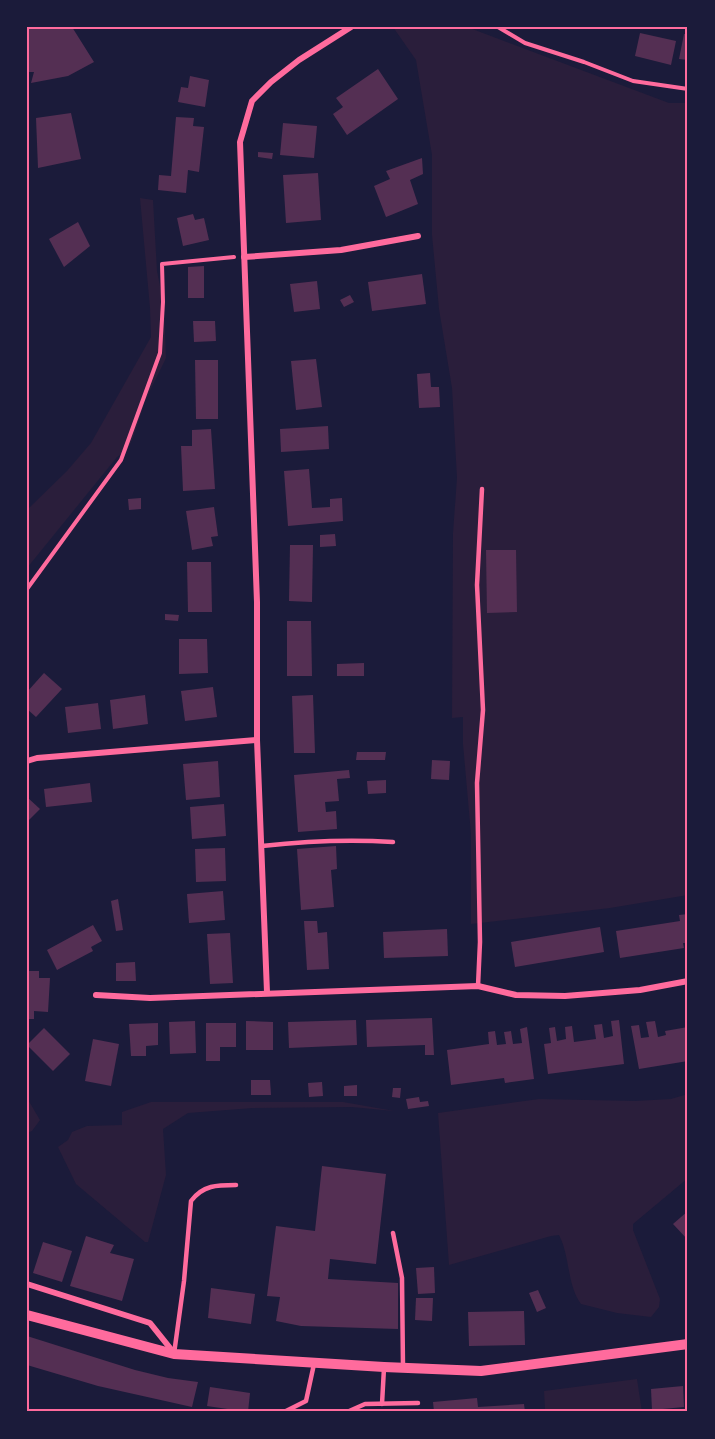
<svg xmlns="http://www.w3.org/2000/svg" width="715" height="1439" font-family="'Source Sans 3',sans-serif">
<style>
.green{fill:#2a1e3b}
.building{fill:#542f53}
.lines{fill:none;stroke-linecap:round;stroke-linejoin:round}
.path{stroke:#ff6b9d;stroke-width:4}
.service{stroke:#ff6b9d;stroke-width:4.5}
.minor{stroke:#ff6b9d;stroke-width:6}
.tertiary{stroke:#ff6b9d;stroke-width:10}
.neatline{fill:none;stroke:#ff6b9d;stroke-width:2}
</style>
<rect width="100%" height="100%" fill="#1b1b3a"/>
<!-- green -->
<g class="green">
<polygon points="393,27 467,27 669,103 688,103 688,895 610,908 471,924 471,834 463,744 463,717 452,718 453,533 457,478 452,388 439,309 432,235 432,155 416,60"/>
<polygon points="140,198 153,200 157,271 164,306 166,358 145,401 133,438 127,450 117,457 27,568 27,510 67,471 91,443 151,337 150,308"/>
<path d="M688,1094V1178L633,1224V1230L660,1299L659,1307L651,1317L617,1313L581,1304C567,1285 570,1256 559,1235L551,1236L449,1265L438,1113L539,1099L635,1101L671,1099Z"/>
<polygon points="27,1098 40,1120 32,1131 27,1133"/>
<polygon points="151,1102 343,1102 394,1111 352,1107 253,1108 188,1113 163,1129 166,1175 148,1242 145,1242 76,1184 58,1147 68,1140 72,1132 87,1126 122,1125 122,1112"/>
<polygon points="637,1379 642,1412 543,1412 545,1409 544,1391"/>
</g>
<!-- building -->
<g class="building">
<polygon points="27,27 72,27 94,62 68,76 31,83 34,72 27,72"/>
<polygon points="640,33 676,41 671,65 635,56"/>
<polygon points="684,34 688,34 688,60 679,59"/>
<polygon points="378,69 398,99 347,135 333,114 343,107 336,98"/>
<polygon points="190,76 209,80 205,107 178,102 181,87 188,88"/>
<polygon points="71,113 81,159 38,168 36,118"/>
<polygon points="176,117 194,118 193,126 204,127 199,172 188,170 186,193 158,190 159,175 171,176"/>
<polygon points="283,123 317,126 314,158 280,155"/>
<polygon points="258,152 273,153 272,159 258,157"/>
<polygon points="422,158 423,174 410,180 418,204 386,217 374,186 390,179 386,171"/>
<polygon points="318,173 321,220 286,223 283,175"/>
<polygon points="193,214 195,220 204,218 209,240 183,246 177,218"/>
<polygon points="78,222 90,246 64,267 49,239"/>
<polygon points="204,266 204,298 188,298 188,267"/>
<polygon points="422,274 426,304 372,311 368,282"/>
<polygon points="317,281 320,309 294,312 290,284"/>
<polygon points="350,295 354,302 344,307 340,300"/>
<polygon points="193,321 215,321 216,341 194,342"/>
<polygon points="316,359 322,407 296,410 291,361"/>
<polygon points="195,360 218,360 218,419 196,419"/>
<polygon points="430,373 431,387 439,387 440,407 419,408 417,374"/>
<polygon points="328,426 329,449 281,452 280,429"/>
<polygon points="211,429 215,489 183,491 181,446 192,446 192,430"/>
<polygon points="309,469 312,508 330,507 330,499 342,498 343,521 288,526 284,471"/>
<polygon points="141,498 141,509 129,510 128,499"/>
<polygon points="214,507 218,536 211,537 213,546 192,550 186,511"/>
<polygon points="335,534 336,546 320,547 320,535"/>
<polygon points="290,545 313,545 312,602 289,601"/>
<polygon points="486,550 516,550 517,612 487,613"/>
<polygon points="187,562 211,562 212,612 188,612"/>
<polygon points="165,614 179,615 178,621 165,620"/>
<polygon points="287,621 311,621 312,676 287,676"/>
<polygon points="179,639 207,639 208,673 179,674"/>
<polygon points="364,663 364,676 337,676 337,664"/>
<polygon points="44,673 62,689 36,717 27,709 27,692"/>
<polygon points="213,687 217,717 185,721 181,691"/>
<polygon points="145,695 148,724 113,729 110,700"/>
<polygon points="313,695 315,753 294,753 292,696"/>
<polygon points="98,703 101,729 68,733 65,707"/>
<polygon points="357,752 386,752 385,760 356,760"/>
<polygon points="432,760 450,761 449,780 431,779"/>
<polygon points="218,761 220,797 186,800 183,764"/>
<polygon points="349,770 350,778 337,779 339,801 325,802 326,812 336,811 337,829 298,832 294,775"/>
<polygon points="386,780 386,793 368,794 367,781"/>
<polygon points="90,783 92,802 46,807 44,789"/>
<polygon points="27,797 40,809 27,822"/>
<polygon points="224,804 226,836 192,839 190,807"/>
<polygon points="336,846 337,869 331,870 334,907 301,910 297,849"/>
<polygon points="225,848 226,881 196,882 195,849"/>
<polygon points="223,891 225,920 189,923 187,894"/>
<polygon points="118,899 123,930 116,931 111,901"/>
<polygon points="688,914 688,943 683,943 684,948 620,958 616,931 680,921 679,915"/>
<polygon points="304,921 317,921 318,933 327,932 329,969 307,970"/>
<polygon points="93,925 102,941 91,947 93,951 57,970 47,950"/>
<polygon points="600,927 604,952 515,967 511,942"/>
<polygon points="447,929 448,956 384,958 383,932"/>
<polygon points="230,933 233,983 210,984 207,934"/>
<polygon points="135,962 136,981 116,981 116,963"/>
<polygon points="27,971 39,971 39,978 50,978 48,1012 34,1011 34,1019 27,1019"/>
<polygon points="432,1018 434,1055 425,1055 425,1045 367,1047 366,1020"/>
<polygon points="356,1020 357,1045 289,1048 288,1022"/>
<polygon points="619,1020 624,1064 548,1074 544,1044 551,1043 549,1028 555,1027 557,1041 566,1039 565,1027 572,1026 574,1042 596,1039 594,1025 602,1024 604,1038 613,1036 611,1021"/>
<polygon points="195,1021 196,1053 170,1054 169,1022"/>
<polygon points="246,1021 273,1022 273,1050 246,1050"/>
<polygon points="655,1021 658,1037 666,1035 665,1031 688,1027 688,1061 639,1069 631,1026 639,1025 641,1038 649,1037 646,1022"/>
<polygon points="158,1023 158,1045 146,1046 146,1056 131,1056 129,1024"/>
<polygon points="206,1023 236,1023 236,1047 220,1047 220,1061 206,1061"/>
<polygon points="527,1027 534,1079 505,1083 504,1078 451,1085 447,1050 489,1044 488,1032 495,1031 497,1045 506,1044 504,1032 511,1031 513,1044 522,1043 520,1029"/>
<polygon points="44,1028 70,1054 53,1071 27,1045"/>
<polygon points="93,1039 119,1044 111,1086 85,1081"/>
<polygon points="251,1080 270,1080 271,1095 251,1095"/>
<polygon points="322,1082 323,1096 309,1097 308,1083"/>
<polygon points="357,1085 357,1096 344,1096 344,1086"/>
<polygon points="393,1088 401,1088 400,1098 392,1097"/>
<polygon points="419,1097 420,1102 428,1101 429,1106 408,1109 406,1099"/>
<polygon points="322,1166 386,1174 376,1264 330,1259 328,1279 398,1283 398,1329 301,1326 276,1321 280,1297 267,1296 276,1226 315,1231"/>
<polygon points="688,1211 688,1240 673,1224"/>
<polygon points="86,1236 114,1245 110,1253 134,1259 122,1301 70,1286"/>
<polygon points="43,1242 72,1251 62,1282 33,1273"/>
<polygon points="434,1267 435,1293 418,1294 416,1268"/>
<polygon points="211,1288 255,1294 251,1324 208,1318"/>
<polygon points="538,1290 546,1308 537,1312 529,1293"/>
<polygon points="416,1298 433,1298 432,1321 415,1320"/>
<polygon points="524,1311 525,1345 469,1346 468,1312"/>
<polygon points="27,1336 135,1370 168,1378 198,1382 192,1407 98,1386 27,1365"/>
<polygon points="683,1386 684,1407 652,1410 651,1389"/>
<polygon points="210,1387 250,1393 248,1412 207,1406"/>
<polygon points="477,1398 478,1407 524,1404 525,1412 434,1412 433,1402"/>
</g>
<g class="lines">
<!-- path -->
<g class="path">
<polyline points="498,27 525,43 584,62 633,81 688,89"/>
<polyline points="27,589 121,460 160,353 163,302 162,264 234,257"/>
</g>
<!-- service -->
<g class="service">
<path d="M262,846C306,841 349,839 393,842"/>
<polyline points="478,986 480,942 477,783 483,710 477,585 482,489"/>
<polyline points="393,1233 402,1278 403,1368"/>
<path d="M174,1354L184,1281L191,1201C203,1185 217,1185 236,1185"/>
<polyline points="382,1404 384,1368"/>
<polyline points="284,1412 306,1401 314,1364"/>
<polyline points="347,1412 365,1404 418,1403"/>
</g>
<!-- minor -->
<g class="minor">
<polyline points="244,257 341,250 418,236"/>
<polyline points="27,761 37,758 257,740"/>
<polyline points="267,992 257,740 257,602 240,142 252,101 271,82 299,60 351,27"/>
<polyline points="96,995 150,998 478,986 516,995 565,996 640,990 688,981"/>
<polyline points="27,1284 150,1323 174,1353"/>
</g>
<!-- tertiary -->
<polyline class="tertiary" points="27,1315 174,1354 384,1367 481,1371 688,1344"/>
</g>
<!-- border -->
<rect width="715" height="1439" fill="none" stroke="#1b1b3a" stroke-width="57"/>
<rect x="28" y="28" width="658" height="1382" class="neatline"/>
</svg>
